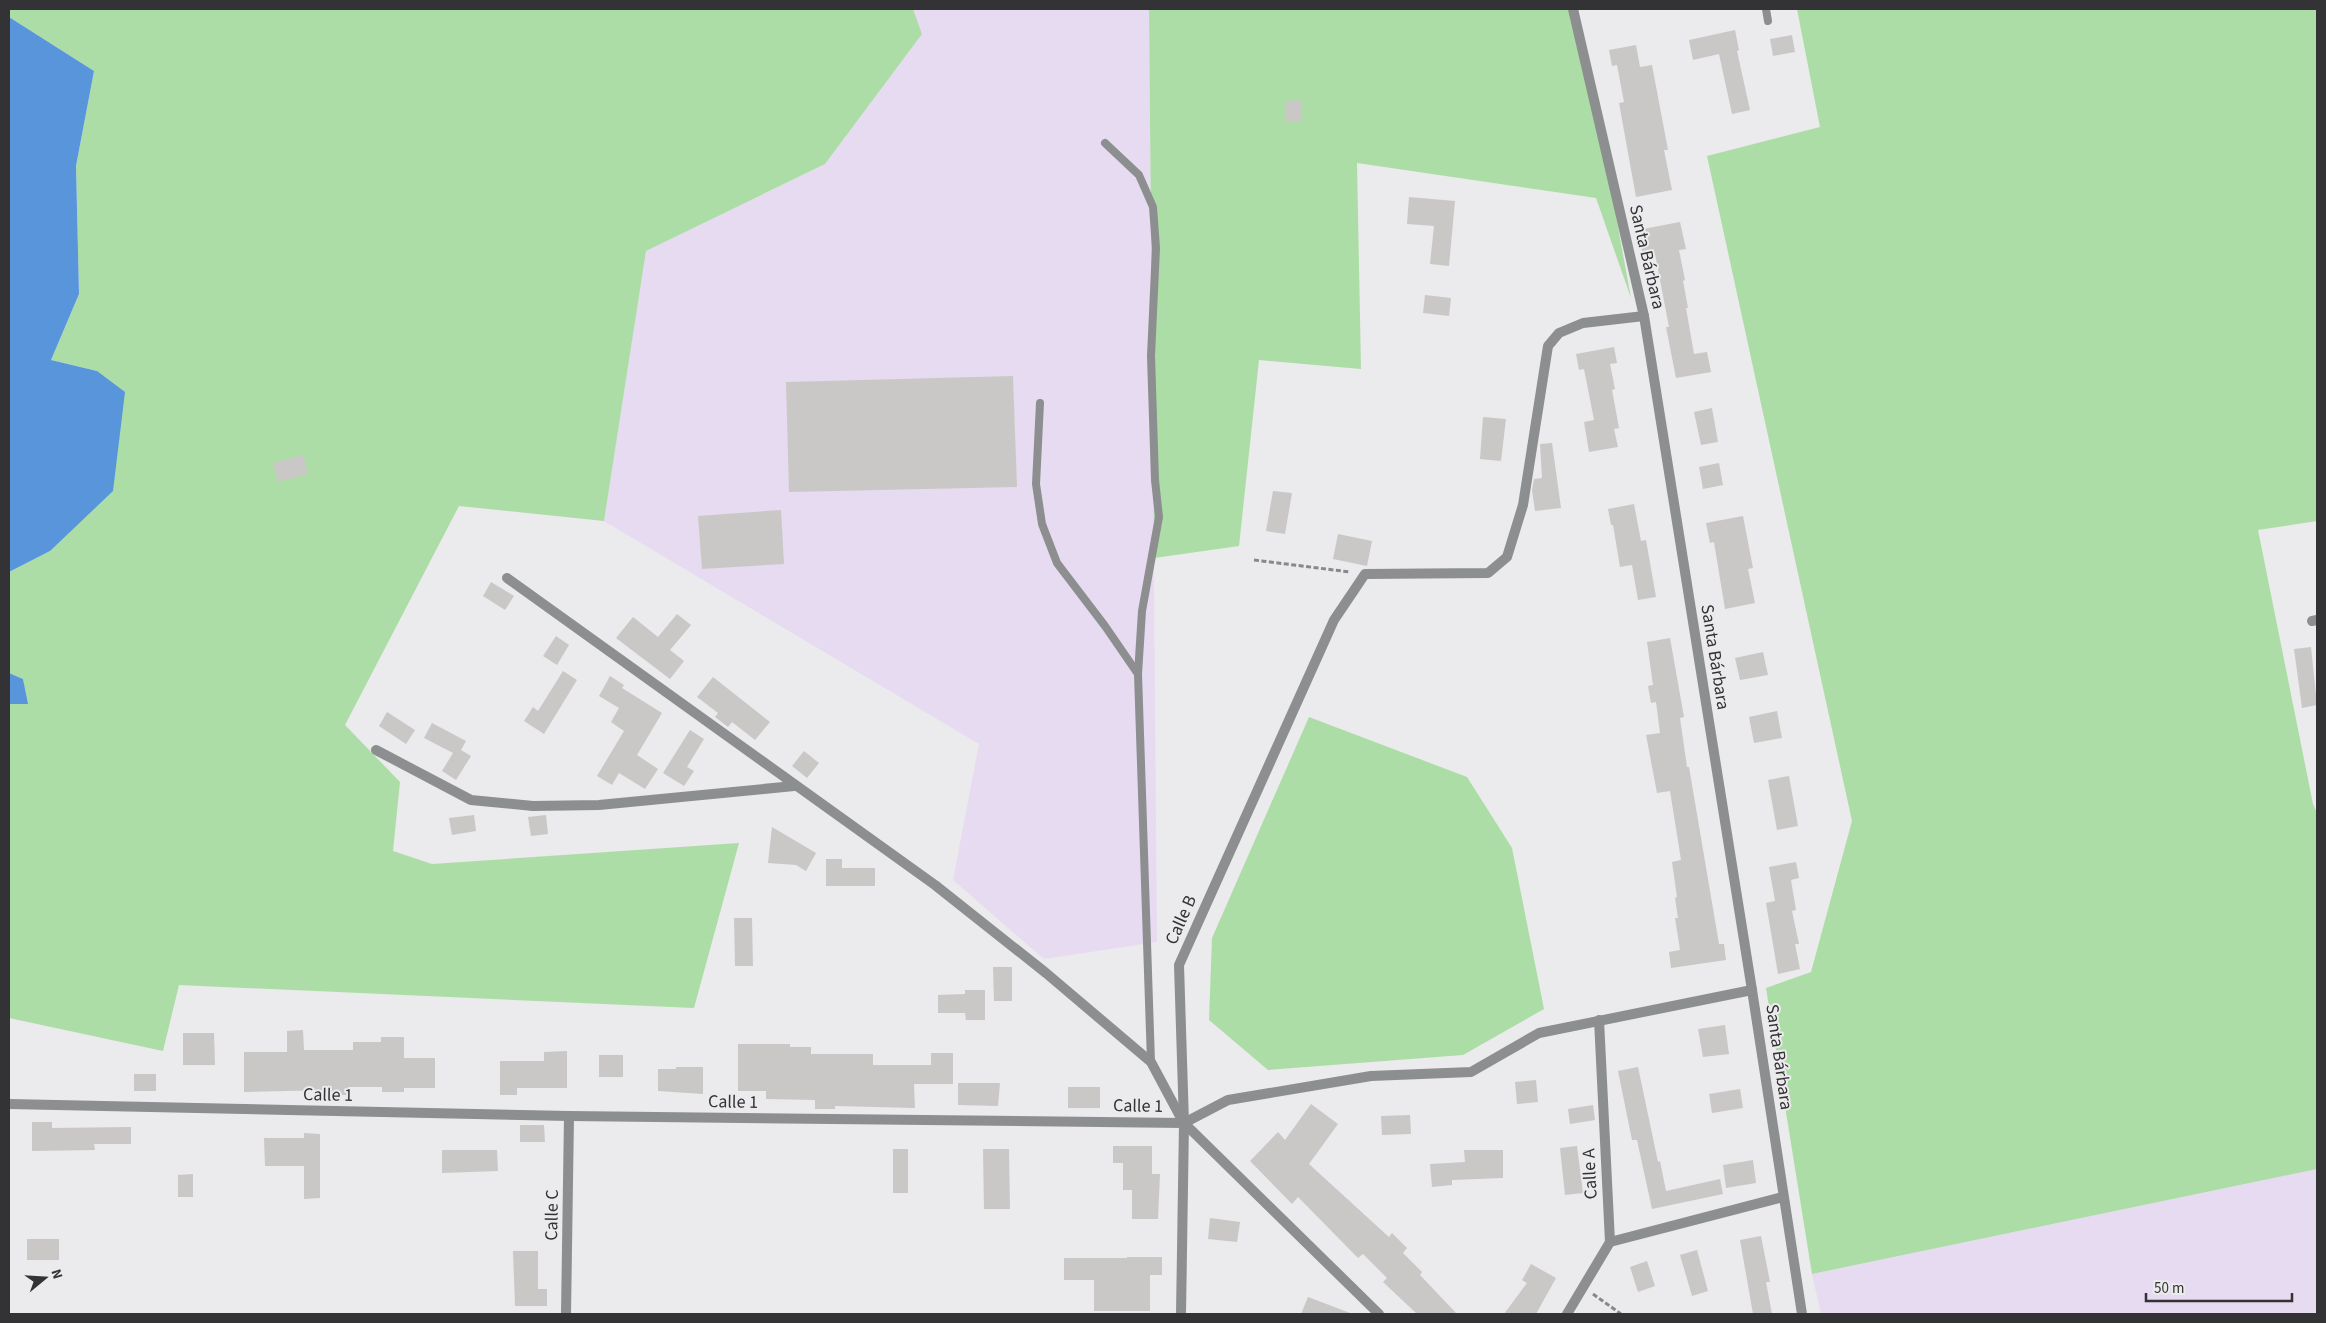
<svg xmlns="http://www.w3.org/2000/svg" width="2326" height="1323" font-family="'Source Sans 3',sans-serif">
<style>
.industrial{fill:#e6dbf0}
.green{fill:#addda6}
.water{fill:#5895db}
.building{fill:#cac8c6}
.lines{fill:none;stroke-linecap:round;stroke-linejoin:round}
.path{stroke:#888789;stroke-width:3;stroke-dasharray:5 2.5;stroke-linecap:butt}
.service{stroke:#8d8e8f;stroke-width:8}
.minor{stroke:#8d8e8f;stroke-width:10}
.tertiary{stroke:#8d8e8f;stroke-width:10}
.labels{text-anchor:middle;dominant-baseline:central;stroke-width:4;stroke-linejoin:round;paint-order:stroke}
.street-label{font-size:18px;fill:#333234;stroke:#ebeaec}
</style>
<rect width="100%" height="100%" fill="#ebeaec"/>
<!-- industrial -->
<g class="industrial">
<polygon points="913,9 1149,9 1157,942 1044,959 953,880 979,744 604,521 646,251 825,164 922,34"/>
<polygon points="2317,1169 2317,1314 1821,1314 1812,1274"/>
</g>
<!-- green -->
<g class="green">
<polygon points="9,9 913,9 922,34 825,164 646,251 604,521 459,506 345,725 400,782 393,851 432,864 739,843 694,1008 179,985 163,1051 9,1018 9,704 27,704 23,679 9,673 9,572 50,551 97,371 51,360 79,294 76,166 94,71 9,17"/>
<polygon points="1149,9 1578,9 1631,298 1596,198 1357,163 1361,369 1259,360 1239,546 1154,558"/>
<polygon points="1797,9 2317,9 2317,521 2258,530 2313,804 2317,813 2317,1169 1812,1274 1766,988 1811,972 1852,821 1707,156 1820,127"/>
<polygon points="1309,717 1467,777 1512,848 1544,1009 1463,1055 1268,1070 1209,1020 1212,938"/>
</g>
<!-- water -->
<g class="water">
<polygon points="9,17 94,71 76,166 79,294 51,360 97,371 125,392 113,491 50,551 9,572"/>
<polygon points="9,673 23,679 28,704 9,704"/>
</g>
<!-- building -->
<g class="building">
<polygon points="1735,30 1739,50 1737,51 1750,110 1732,114 1719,54 1693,60 1689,40"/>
<polygon points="1792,35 1795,52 1773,56 1770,39"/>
<polygon points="1636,45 1640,67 1652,65 1668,150 1664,150 1672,190 1636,197 1619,103 1624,102 1617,65 1612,66 1609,50"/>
<polygon points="1301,100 1302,121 1285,122 1285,101"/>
<polygon points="1409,197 1455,201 1449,266 1430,264 1434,226 1407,224"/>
<polygon points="1680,222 1686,249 1679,250 1685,280 1683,281 1688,308 1686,308 1694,354 1707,352 1711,372 1676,378 1666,327 1669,327 1655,254 1643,256 1638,230"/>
<polygon points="1425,295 1451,298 1449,316 1423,313"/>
<polygon points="1614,347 1617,363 1610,364 1615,389 1612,390 1619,428 1614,429 1618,447 1589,452 1584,422 1594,420 1584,369 1579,370 1576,354"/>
<polygon points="1013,376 1017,487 789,492 786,382"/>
<polygon points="1712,408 1718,442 1701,445 1694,412"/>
<polygon points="1483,417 1506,419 1501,461 1480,459"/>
<polygon points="1552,443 1561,508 1535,511 1532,490 1534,479 1542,478 1540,444"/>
<polygon points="303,455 308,474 278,482 273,463"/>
<polygon points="1719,463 1723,485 1703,489 1699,467"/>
<polygon points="1273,491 1292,493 1285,534 1266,531"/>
<polygon points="1634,504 1641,541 1646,540 1656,597 1638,600 1632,565 1620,567 1613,525 1611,525 1608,509"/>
<polygon points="781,510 784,564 702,569 698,516"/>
<polygon points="1743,516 1753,568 1748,569 1755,603 1725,609 1714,542 1710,543 1706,523"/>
<polygon points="1338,534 1372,541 1367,566 1333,559"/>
<polygon points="491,582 514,596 505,610 483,596"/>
<polygon points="677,614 691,625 670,650 684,661 670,679 616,638 633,617 658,637"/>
<polygon points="556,636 569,645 557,665 543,656"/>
<polygon points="1670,638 1684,717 1680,718 1687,767 1689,767 1719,944 1724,944 1726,960 1671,968 1669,952 1680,950 1675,918 1678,918 1675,898 1677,897 1672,862 1681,860 1670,791 1657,793 1646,735 1660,733 1656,702 1651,703 1648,686 1653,685 1647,642"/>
<polygon points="2311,647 2317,705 2302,708 2294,649"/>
<polygon points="1763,652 1768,675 1740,680 1735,658"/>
<polygon points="563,671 577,680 544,734 524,721 533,707 538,711"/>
<polygon points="610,676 624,685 622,688 662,713 637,755 658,769 645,789 619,773 612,785 597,776 624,731 611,722 619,708 599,696"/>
<polygon points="713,677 770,722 755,740 732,722 728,727 715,717 718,713 697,697"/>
<polygon points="1777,711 1782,738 1754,743 1749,717"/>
<polygon points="387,712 415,730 406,744 379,726"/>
<polygon points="432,723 466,741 461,750 471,756 456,780 442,771 453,753 424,738"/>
<polygon points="690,730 704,739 687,767 694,771 684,786 663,773"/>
<polygon points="804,751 819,763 807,778 792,766"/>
<polygon points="1789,776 1798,826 1777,830 1768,780"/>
<polygon points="474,815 476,831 452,835 449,818"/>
<polygon points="546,815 548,834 531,836 528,817"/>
<polygon points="772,827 816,853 806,871 796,865 768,863"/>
<polygon points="826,859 842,859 842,868 875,868 875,886 826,886"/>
<polygon points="1796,862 1799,878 1791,880 1796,910 1792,911 1799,944 1795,944 1800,969 1778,974 1766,903 1775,901 1769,867"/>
<polygon points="734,918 752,918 753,966 735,966"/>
<polygon points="993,967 1012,967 1012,1001 994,1001"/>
<polygon points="965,990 985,990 985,1020 966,1020 965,1013 938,1013 938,995 965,994"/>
<polygon points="1725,1025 1729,1054 1703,1057 1698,1029"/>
<polygon points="303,1030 304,1050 353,1050 353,1042 381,1042 381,1037 404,1037 404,1058 435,1058 435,1088 404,1088 404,1092 382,1092 382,1087 349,1087 349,1095 331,1095 330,1090 244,1092 244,1052 287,1052 287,1031"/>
<polygon points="183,1033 214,1033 215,1065 183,1065"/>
<polygon points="738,1044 790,1044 790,1047 811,1047 811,1054 873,1054 873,1065 931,1065 931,1053 953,1053 953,1084 914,1084 915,1108 835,1106 835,1109 815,1109 815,1100 766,1099 766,1091 738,1091"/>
<polygon points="567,1051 567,1088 517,1088 517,1095 500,1095 500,1061 544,1061 544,1052"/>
<rect x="599" y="1055" width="24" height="22"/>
<polygon points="676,1067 703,1067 703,1094 658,1091 658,1069 676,1069"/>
<polygon points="1638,1067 1658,1162 1660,1161 1666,1191 1720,1179 1723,1194 1652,1209 1637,1140 1632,1140 1618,1071"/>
<rect x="134" y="1074" width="22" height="17"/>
<polygon points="1536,1080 1538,1102 1517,1104 1515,1082"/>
<polygon points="958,1083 1000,1083 998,1106 958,1105"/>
<rect x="1068" y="1087" width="32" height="21"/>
<polygon points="1740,1089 1743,1108 1712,1113 1709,1094"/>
<polygon points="1311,1104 1338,1124 1309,1164 1389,1237 1392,1233 1407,1248 1403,1253 1422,1272 1420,1275 1457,1314 1417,1314 1383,1282 1387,1278 1363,1254 1358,1258 1298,1197 1292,1204 1250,1161 1278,1132 1285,1140"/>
<polygon points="1593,1105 1595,1120 1570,1124 1568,1109"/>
<polygon points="1410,1115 1411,1134 1382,1135 1381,1116"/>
<polygon points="32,1122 52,1122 52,1128 131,1127 131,1144 94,1144 95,1150 32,1151"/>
<polygon points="520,1125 544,1125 545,1142 520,1142"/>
<polygon points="304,1133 320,1134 320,1198 304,1199 304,1166 265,1166 264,1138 304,1138"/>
<polygon points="1113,1146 1152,1146 1152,1174 1160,1174 1158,1219 1132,1219 1132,1190 1123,1190 1123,1163 1113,1163"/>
<polygon points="1577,1146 1583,1193 1565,1195 1560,1148"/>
<rect x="893" y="1149" width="15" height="44"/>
<polygon points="983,1149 1009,1149 1010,1209 984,1209"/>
<polygon points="442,1150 497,1150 498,1171 442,1173"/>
<polygon points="1464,1150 1503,1150 1503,1178 1452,1180 1452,1185 1432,1187 1430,1164 1465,1162"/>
<polygon points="1753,1160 1756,1183 1726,1188 1723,1165"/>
<polygon points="193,1174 193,1197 178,1197 178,1175"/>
<polygon points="1210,1218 1240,1222 1237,1242 1208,1239"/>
<polygon points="1761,1236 1770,1282 1766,1282 1772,1314 1753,1314 1740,1240"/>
<rect x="27" y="1239" width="32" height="21"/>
<polygon points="1697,1250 1708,1291 1692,1296 1680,1255"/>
<polygon points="513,1251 538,1251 538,1289 547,1289 547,1306 515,1306"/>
<polygon points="1127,1257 1162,1257 1162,1275 1150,1275 1150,1311 1094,1311 1094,1280 1064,1280 1064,1258 1127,1258"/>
<polygon points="1647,1261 1655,1286 1638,1292 1630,1267"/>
<polygon points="1531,1264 1556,1278 1536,1314 1504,1314 1527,1283 1522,1280"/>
<polygon points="1308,1297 1350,1313 1350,1314 1301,1314"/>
</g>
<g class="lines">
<!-- path -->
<g class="path">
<polyline points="1254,560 1350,572"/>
<polyline points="1593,1294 1621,1314"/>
</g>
<!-- service -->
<g class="service">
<polyline points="1766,9 1768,21"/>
<polyline points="1105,143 1139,175 1153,207 1156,248 1151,356 1155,480 1159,517 1142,611 1138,674"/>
<polyline points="1040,403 1036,484 1042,524 1057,563 1105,626 1138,674 1151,1062"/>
</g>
<!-- minor -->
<g class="minor">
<polyline points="1573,9 1644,316 1752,990 1802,1314"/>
<polyline points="507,578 935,885 1046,973 1151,1062 1182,1120"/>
<polyline points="2312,621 2317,620"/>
<polyline points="376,750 471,800 533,806 599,805 794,786"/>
<polyline points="9,1104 569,1116 1184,1123 1228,1100 1371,1076 1471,1072 1539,1033 1752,990"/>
<polyline points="1184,1123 1179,965 1334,620 1365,574 1488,573 1507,557 1523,505 1548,346 1559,333 1583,323 1644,316"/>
<polyline points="1610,1242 1783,1197"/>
<polyline points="566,1314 569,1116"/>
<polyline points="1567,1314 1610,1242 1599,1020"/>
</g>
<!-- tertiary -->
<g class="tertiary">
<polyline points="1184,1123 1379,1314"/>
<polyline points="1181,1314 1184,1123"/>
</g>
</g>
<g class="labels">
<!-- street labels -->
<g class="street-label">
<text transform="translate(1647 257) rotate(77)">Santa Bárbara</text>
<text transform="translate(1715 657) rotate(81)">Santa Bárbara</text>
<text transform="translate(1181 920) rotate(-66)">Calle B</text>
<text transform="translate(1779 1057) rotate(82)">Santa Bárbara</text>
<text transform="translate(328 1095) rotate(1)">Calle 1</text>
<text transform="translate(733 1102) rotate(1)">Calle 1</text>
<text transform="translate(1138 1106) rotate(1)">Calle 1</text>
<text transform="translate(1590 1174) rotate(-93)">Calle A</text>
<text transform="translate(552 1215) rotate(-89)">Calle C</text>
</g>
</g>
<!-- border -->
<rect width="2326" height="1323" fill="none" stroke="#333234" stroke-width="20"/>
<!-- north arrow -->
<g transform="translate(45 1278) rotate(72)" stroke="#ebeaec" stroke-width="4" paint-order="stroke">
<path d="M0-4L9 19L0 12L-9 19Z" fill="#333234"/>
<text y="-8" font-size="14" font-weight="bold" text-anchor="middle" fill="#333234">N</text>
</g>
<!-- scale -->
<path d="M2146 1293v8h146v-8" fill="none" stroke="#333234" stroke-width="2.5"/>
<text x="2154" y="1293" font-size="15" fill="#333234" stroke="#ebeaec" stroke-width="4" paint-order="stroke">50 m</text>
</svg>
